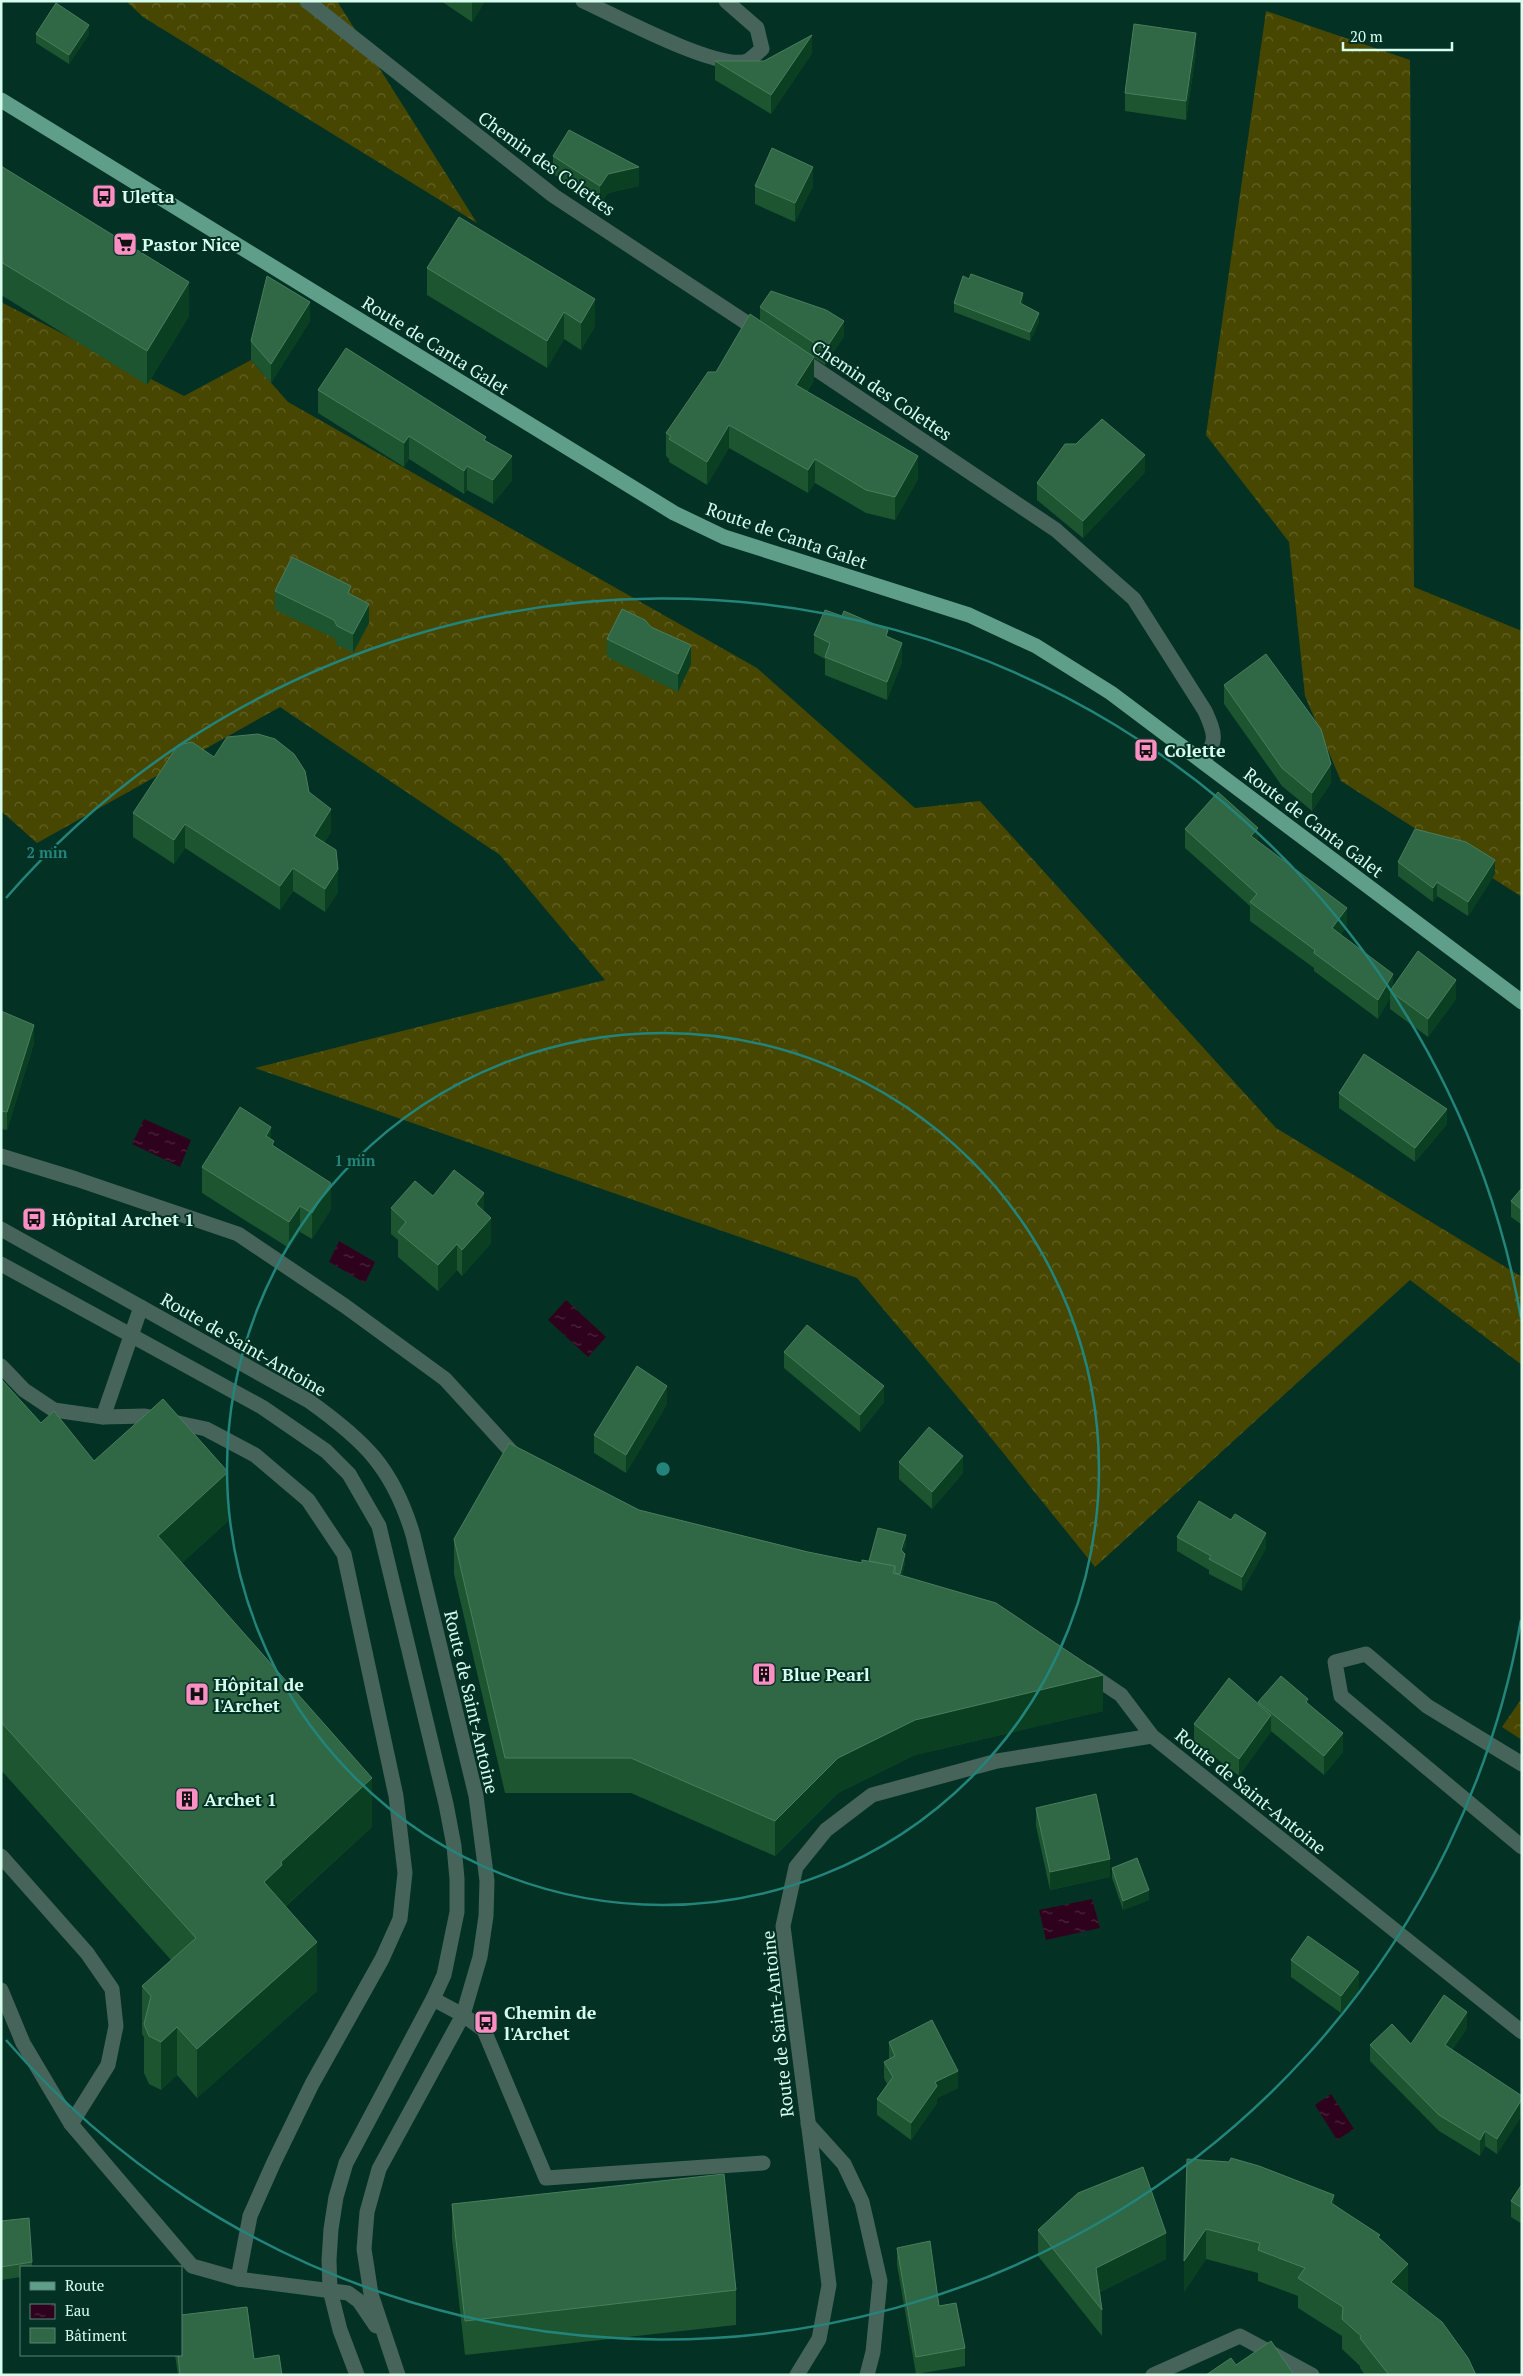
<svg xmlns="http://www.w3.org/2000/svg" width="1523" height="2376" font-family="'PT Serif',serif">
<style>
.forest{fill:url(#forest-crowns)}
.water{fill:url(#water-ripples)}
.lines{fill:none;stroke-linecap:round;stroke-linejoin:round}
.minor{stroke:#466459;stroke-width:15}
.major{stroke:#5f9f89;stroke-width:15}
.wall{fill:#1c552f}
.shaded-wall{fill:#0a3f22}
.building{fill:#306744;stroke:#4a7e5e}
.ring{fill:none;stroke:#23847b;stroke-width:2.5}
.labels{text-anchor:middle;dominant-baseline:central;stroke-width:4;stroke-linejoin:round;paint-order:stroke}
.street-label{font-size:18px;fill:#d7fdee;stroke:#033124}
.poi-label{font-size:18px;font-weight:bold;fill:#d7fdee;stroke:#033124;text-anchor:start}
.centre{fill:#23847b;stroke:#033124;stroke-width:2.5}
.ring-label{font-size:15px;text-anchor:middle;font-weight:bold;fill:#23847b;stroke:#033124;stroke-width:4;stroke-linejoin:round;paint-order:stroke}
</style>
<defs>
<pattern id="forest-crowns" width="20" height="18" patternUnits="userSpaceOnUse" patternTransform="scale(1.25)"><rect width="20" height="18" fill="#474702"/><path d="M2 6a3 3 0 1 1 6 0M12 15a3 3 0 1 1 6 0" fill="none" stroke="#616227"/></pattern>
<pattern id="water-ripples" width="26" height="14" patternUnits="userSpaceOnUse" patternTransform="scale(1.25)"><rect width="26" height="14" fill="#2e021c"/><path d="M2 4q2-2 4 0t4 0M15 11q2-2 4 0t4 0" fill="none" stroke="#4c283d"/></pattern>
</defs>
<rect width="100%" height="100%" fill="#033124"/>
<!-- forest -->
<g class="forest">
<polygon points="126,1 337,1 477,223 143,17"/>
<polygon points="1266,11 1410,60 1414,587 1522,631 1522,897 1341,781 1305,696 1289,542 1206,435"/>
<polygon points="1,302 184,396 251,360 288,402 757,668 915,808 980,801 1276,1128 1522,1277 1522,1365 1410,1280 1095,1567 971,1413 857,1278 255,1068 605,980 500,855 280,707 37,843 1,811"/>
<polygon points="1522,1698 1522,1740 1502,1727"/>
</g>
<!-- water -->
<g class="water">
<polygon points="144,1119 191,1140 180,1167 132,1144"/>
<polygon points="339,1241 375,1262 365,1283 329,1262"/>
<polygon points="566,1300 606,1337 588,1357 548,1320"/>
<polygon points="1092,1899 1100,1928 1046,1940 1039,1910"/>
<polygon points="1331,2094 1354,2129 1337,2140 1315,2105"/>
</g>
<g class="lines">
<!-- minor -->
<g class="minor">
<polyline points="307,1 554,196 762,333"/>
<path d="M583,1C618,17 711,67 744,62C750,61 757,53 762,49L757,28L726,1"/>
<path d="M798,357L1056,530L1134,599L1205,711C1215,734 1218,740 1203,762"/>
<polyline points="1,1156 76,1179 238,1234 345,1306 445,1379 520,1461"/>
<path d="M1,1229L309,1401C365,1441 393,1468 413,1535L476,1796L487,1881L486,1916L480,1957L463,2015L379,2169L367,2212L364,2249L371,2294L398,2375"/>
<polyline points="1,1264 262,1407 326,1451 349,1474 379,1526 446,1804 454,1846 457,1879 457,1912 444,1975 433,1999 346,2163 336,2197 331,2229 329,2260 330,2290 340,2330 357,2375"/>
<polyline points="1,1366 24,1390 54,1410 103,1417 145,1416 206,1429 255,1455 308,1500 344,1554 396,1796 405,1873 400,1919 382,1959 312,2084 274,2162 250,2216 238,2279"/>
<polyline points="103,1417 141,1307"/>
<polyline points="1087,1672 1121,1695 1152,1736 1522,2032"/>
<polyline points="1522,1764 1427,1706 1366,1654 1335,1662 1341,1696 1522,1847"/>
<polyline points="1,1856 87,1953 112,1989 116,2026 108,2065 71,2124"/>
<polyline points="1,1990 23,2043 71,2124 192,2266 238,2279 348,2293 359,2301 376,2326"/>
<polyline points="433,1999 463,2015 484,2030 546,2178 763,2163"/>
<polyline points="808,2124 844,2164 862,2202 880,2281 873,2352 867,2375"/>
<polyline points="797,2375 819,2339 829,2285 783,1926 796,1867 826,1830 872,1795 997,1761 1152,1736"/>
<polyline points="1153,2375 1240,2336 1312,2375"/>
</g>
<!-- major -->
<polyline class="major" points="1,100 674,513 724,537 969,615 1036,646 1111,693 1522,1002"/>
</g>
<!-- wall -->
<g class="wall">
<polygon points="441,1 485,1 472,22"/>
<polygon points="36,34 89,34 69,64 36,43"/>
<polygon points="1196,52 1186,120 1125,111 1125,93"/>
<polygon points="812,53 771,114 715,80 715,61 764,61"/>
<polygon points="553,156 639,186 608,193 600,204 553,174"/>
<polygon points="1,166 189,316 147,385 1,295"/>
<polygon points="755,186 813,186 795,222 755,204"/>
<polygon points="459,217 595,326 581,350 564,339 547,368 427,295 427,268"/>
<polygon points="1023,302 1022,305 1039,322 1030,341 954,312 954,303"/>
<polygon points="760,307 844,336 825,365 814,358 814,380 807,392 918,479 895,520 866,513 815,483 808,493 729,448 707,485 669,462 669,459 666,456 666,433 716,372 760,321"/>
<polygon points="310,321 271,383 251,360 251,341"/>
<polygon points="318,390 486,441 512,480 493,504 467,490 464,494 409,459 404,467 318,413"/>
<polygon points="1076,444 1145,472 1083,538 1037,500 1037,483"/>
<polygon points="275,591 351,594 369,623 353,653 337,645 334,638 275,610"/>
<polygon points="651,627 691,664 678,692 607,657 607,639"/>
<polygon points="814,635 888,637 902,662 887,700 825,675 825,659 814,653"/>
<polygon points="1224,685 1331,783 1312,811 1282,786 1224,704"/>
<polygon points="214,757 309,792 331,832 324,843 338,892 325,912 293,891 280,910 185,848 174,864 133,837 133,813"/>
<polygon points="1185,829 1258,842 1347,926 1340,935 1393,986 1456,999 1428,1037 1390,1009 1390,998 1378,1019 1314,971 1314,968 1250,921 1250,906 1185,848"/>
<polygon points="1398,862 1495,874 1468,916 1437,896 1433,902 1398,876"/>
<polygon points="1,1011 34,1043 7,1130 1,1129"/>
<polygon points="1339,1093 1447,1124 1415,1162 1339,1108"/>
<polygon points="271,1139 274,1147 331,1209 312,1239 300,1232 289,1248 202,1193 202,1167"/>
<polygon points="1522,1188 1522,1225 1511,1217 1511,1201"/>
<polygon points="433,1196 484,1211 491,1243 462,1276 457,1270 438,1291 398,1257 398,1240 391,1234 391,1208"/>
<polygon points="784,1352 884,1402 860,1432 784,1368"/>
<polygon points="1,1379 41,1423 94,1461 228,1521 182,1563 372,1827 286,1906 317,1991 197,2098 177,2075 161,2090 149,2084 144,2073 144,2037 142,2034 142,1986 171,1960 1,1770"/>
<polygon points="667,1404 626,1473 594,1453 594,1435"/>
<polygon points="899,1462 963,1473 932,1509 899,1479"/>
<polygon points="639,1510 808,1552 862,1563 869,1561 906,1545 903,1552 905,1563 902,1576 1103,1711 915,1755 838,1793 775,1856 631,1793 505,1793 454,1574 454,1539"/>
<polygon points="1177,1537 1266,1548 1242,1591 1209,1574 1209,1570 1177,1551"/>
<polygon points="1258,1702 1308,1704 1343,1752 1324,1775 1271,1731 1239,1776 1194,1741 1194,1724 1258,1703"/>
<polygon points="1036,1808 1110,1877 1050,1890 1036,1826"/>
<polygon points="1112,1868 1149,1900 1123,1910 1112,1878"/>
<polygon points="1291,1960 1359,1989 1341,2013 1291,1977"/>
<polygon points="1467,2028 1452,2050 1522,2096 1522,2115 1497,2154 1485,2146 1480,2156 1439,2131 1370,2061 1370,2045 1411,2044"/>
<polygon points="889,2042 958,2088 937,2098 937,2103 911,2140 877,2115 877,2099 887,2084 884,2078 884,2062 889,2059"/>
<polygon points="1187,2159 1334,2204 1380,2239 1408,2294 1407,2295 1476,2375 1365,2375 1360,2368 1360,2366 1342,2349 1342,2336 1298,2308 1298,2296 1258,2281 1258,2273 1206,2259 1184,2292"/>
<polygon points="1522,2184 1522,2224 1511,2217 1511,2201"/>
<polygon points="452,2204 736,2290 736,2325 465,2355 452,2239"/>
<polygon points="1,2221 32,2262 32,2267 21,2267 21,2277 1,2280"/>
<polygon points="1038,2230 1166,2259 1100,2292 1102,2310 1102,2336 1038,2256"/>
<polygon points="897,2248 939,2306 965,2348 965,2366 916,2374 897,2265"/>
<polygon points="175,2355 254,2359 282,2375 178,2375"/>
</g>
<!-- shaded-wall -->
<g class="shaded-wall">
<polygon points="473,1 485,1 472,22 472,3"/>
<polygon points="89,25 89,34 69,64 69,55"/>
<polygon points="1196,33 1196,52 1186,120 1186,101"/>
<polygon points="812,35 812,53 771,114 771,95"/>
<polygon points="639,167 639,186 608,193 600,204 600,186 608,174"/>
<polygon points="813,167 813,186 795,222 795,203"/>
<polygon points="189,282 189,316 147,385 147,351"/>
<polygon points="1023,293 1023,302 1020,313 1020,303"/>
<polygon points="595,299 595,326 581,350 581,323"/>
<polygon points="310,302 310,321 271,383 271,364"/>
<polygon points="564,312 564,339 547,368 547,341"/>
<polygon points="1039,313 1039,322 1030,341 1030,332"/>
<polygon points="844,321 844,336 825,365 825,350"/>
<polygon points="814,357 814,380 796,408 796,385"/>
<polygon points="729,425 729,448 707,485 707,462"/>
<polygon points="409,436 409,459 404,467 404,443"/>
<polygon points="1145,455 1145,472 1083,538 1083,521"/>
<polygon points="512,456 512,480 493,504 493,480"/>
<polygon points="918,456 918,479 895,520 895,497"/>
<polygon points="815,459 815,483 808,493 808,470"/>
<polygon points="467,466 467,490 464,494 464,471"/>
<polygon points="369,604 369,623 353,653 353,634"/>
<polygon points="902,643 902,662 887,700 887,682"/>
<polygon points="691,645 691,664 678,692 678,674"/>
<polygon points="1331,764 1331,783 1312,811 1312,793"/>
<polygon points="331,809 331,832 314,859 314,836"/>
<polygon points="185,824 185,848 174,864 174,840"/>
<polygon points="1258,828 1258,846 1251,836"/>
<polygon points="1495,860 1495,874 1468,916 1468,902"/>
<polygon points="293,868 293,891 280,910 280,886"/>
<polygon points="338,869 338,892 325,912 325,889"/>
<polygon points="1437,882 1437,896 1433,902 1433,888"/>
<polygon points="1347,908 1347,926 1332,947 1332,928"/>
<polygon points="1393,974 1393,993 1390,991 1390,998 1378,1019 1378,1000"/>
<polygon points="1456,980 1456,999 1428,1037 1428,1019"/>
<polygon points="34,1025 34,1043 7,1130 7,1112"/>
<polygon points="1447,1109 1447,1124 1415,1162 1415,1148"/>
<polygon points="271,1127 271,1153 266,1136"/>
<polygon points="331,1183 331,1209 312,1239 312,1213"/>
<polygon points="484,1193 484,1219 476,1204"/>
<polygon points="300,1206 300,1232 289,1248 289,1222"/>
<polygon points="491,1218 491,1243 462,1276 462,1250"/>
<polygon points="457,1244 457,1270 438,1291 438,1265"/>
<polygon points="667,1386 667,1404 626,1473 626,1455"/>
<polygon points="884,1386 884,1402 860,1432 860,1415"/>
<polygon points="963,1456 963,1473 932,1509 932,1492"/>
<polygon points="228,1472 228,1521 158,1585 158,1536"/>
<polygon points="1266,1533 1266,1548 1242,1591 1242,1577"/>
<polygon points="906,1535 906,1545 901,1559 901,1550"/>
<polygon points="905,1554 905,1563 900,1584 900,1574"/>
<polygon points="1103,1675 1103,1711 915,1755 838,1793 775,1856 775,1821 838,1758 915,1720"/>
<polygon points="1271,1715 1271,1732 1239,1776 1239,1759"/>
<polygon points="1343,1733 1343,1752 1324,1775 1324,1756"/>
<polygon points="372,1778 372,1827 282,1909 264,1882 281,1862"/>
<polygon points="1110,1859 1110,1877 1050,1890 1050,1872"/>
<polygon points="1149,1890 1149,1900 1123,1910 1123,1901"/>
<polygon points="317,1942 317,1991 197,2098 197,2049"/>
<polygon points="1359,1972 1359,1989 1341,2013 1341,1996"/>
<polygon points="1467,2012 1467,2028 1445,2060 1445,2045"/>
<polygon points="177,2027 177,2075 161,2090 161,2042"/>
<polygon points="958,2071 958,2088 937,2098 937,2103 911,2140 911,2123 935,2082"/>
<polygon points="1522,2099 1522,2115 1497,2154 1497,2139"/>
<polygon points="1485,2131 1485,2146 1480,2156 1480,2140"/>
<polygon points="1334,2195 1334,2225 1331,2203"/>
<polygon points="1206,2229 1206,2259 1184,2292 1184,2261"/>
<polygon points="1166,2233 1166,2259 1096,2294 1096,2268"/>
<polygon points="1408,2264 1408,2294 1391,2312 1391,2282"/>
</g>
<!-- building -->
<g class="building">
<polygon points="56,3 89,25 69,55 36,34"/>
<polygon points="1134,24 1196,33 1186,101 1125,93"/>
<polygon points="812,35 771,95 715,61 764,61"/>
<polygon points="569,130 639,167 608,174 600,186 553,156"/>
<polygon points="772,148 813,167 795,203 755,186"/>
<polygon points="1,166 189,282 147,351 1,262"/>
<polygon points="459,217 595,299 581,323 564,312 547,341 427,268"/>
<polygon points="971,274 1023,293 1020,303 1039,313 1030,332 954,303 963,276 969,279"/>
<polygon points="267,276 310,302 271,364 251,341"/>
<polygon points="771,291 826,310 844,321 825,350 760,307"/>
<polygon points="750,314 814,357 796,385 918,456 895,497 866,490 815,459 808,470 729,425 707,462 669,439 671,436 666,433 708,372 716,372"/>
<polygon points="346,348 486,437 484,440 512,456 493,480 467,466 464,471 409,436 404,443 318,390"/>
<polygon points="1102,419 1145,455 1083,521 1037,483 1065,444 1076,444"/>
<polygon points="292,557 351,586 348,593 369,604 353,634 337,626 334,620 275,591"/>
<polygon points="622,609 645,620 651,627 691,645 678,674 607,639"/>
<polygon points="825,610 842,616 844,611 888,630 886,636 902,643 887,682 825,657 830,643 814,635"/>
<polygon points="1266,654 1321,729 1331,764 1312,793 1282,768 1224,685"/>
<polygon points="258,734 275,739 294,754 305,771 309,792 331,809 314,836 336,850 338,869 325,889 293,868 280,886 185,824 174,840 133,813 178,745 192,742 214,757 227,737"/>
<polygon points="1218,792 1258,828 1251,836 1347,908 1332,928 1393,974 1378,1000 1314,953 1315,950 1250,902 1257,894 1185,829"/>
<polygon points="1415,829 1466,842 1495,860 1468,902 1437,882 1433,888 1398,862"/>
<polygon points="1418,951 1456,980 1428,1019 1390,991"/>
<polygon points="1,1011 34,1025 7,1112 1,1111"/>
<polygon points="1364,1054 1447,1109 1415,1148 1339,1093"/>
<polygon points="240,1107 271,1127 266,1136 274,1141 272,1145 331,1183 312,1213 300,1206 289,1222 202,1167"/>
<polygon points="454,1170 484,1193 476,1204 491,1218 462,1250 457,1244 438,1265 398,1232 406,1222 391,1208 415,1181 433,1196"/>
<polygon points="1522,1188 1522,1210 1511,1201"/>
<polygon points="807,1325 884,1386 860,1415 784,1352"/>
<polygon points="637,1366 667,1386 626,1455 594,1435"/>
<polygon points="1,1379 41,1423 54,1411 94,1461 163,1399 228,1472 158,1536 372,1778 281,1862 282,1865 264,1882 317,1942 197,2049 177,2027 161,2042 149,2036 144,2024 151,1996 142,1986 196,1938 1,1722"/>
<polygon points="929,1427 963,1456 932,1492 899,1462"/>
<polygon points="509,1443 639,1510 808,1552 862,1563 862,1560 895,1566 893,1573 996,1603 1103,1675 915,1720 838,1758 775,1821 631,1758 505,1758 454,1539"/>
<polygon points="1199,1501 1231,1520 1235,1514 1266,1533 1242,1577 1209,1559 1211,1556 1177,1537"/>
<polygon points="878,1528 906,1535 901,1550 905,1554 900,1574 895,1573 895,1566 869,1561"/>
<polygon points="1281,1676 1308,1699 1306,1702 1343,1733 1324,1756 1258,1702"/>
<polygon points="1229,1678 1271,1715 1239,1759 1194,1724"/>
<polygon points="1096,1794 1110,1859 1050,1872 1036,1808"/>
<polygon points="1137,1858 1149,1890 1123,1901 1112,1868"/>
<polygon points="1308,1936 1359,1972 1341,1996 1291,1960"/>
<polygon points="1444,1995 1467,2012 1445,2045 1522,2096 1522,2099 1497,2139 1485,2131 1480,2140 1439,2115 1370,2045 1392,2024 1411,2044"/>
<polygon points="932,2020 958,2071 935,2082 937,2086 911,2123 877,2099 893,2077 884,2062 895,2056 889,2042"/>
<polygon points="1231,2158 1259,2166 1334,2195 1331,2203 1380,2235 1378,2237 1408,2264 1391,2282 1442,2322 1468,2358 1476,2375 1389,2375 1360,2338 1361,2336 1342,2319 1343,2307 1298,2278 1305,2268 1258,2250 1260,2243 1206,2229 1184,2261 1187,2159 1229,2162"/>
<polygon points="1143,2167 1166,2233 1096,2268 1102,2310 1038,2230 1078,2193"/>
<polygon points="724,2174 736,2290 465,2321 452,2204"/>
<polygon points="1522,2184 1522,2208 1511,2201"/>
<polygon points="29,2218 32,2262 1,2267 1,2221"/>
<polygon points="930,2241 939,2306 956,2303 965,2348 916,2357 897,2248"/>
<polygon points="247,2307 254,2359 279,2355 282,2375 180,2375 178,2355 181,2355 181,2315"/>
<polygon points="1271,2341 1294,2375 1206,2375 1231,2358 1236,2365"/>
</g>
<!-- distance rings -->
<g class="ring">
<circle cx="663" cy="1469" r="436"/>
<path d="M1521 1620A871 871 0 0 1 6 2040M6 898A871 871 0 0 1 1521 1318"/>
</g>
<!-- icons -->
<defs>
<g id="bus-square" transform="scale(1.25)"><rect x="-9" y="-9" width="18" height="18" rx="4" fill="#fb8fc4" stroke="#033124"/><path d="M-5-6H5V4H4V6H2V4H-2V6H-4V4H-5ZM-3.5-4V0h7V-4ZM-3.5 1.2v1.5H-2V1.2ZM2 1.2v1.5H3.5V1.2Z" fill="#111"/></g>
<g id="supermarket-square" transform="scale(1.25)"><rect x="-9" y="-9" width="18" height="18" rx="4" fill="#fb8fc4" stroke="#033124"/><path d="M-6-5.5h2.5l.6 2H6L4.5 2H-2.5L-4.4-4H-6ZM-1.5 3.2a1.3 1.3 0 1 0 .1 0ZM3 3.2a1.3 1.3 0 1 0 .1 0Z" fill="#111"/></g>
<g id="building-square" transform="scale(1.25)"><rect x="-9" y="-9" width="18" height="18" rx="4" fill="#fb8fc4" stroke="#033124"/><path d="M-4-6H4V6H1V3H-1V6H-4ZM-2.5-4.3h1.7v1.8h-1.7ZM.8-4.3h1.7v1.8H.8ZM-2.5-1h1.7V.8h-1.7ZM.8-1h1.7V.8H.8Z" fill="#111"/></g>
<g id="hospital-square" transform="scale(1.25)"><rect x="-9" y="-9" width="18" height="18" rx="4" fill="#fb8fc4" stroke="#033124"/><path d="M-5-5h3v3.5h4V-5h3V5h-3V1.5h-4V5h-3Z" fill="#111"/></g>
</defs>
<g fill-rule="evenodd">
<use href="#bus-square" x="104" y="196"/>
<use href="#supermarket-square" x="125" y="244"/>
<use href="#bus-square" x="1146" y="750"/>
<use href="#bus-square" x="34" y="1219"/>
<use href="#building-square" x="764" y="1674"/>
<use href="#hospital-square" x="197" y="1694"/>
<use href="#building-square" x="187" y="1799"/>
<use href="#bus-square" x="486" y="2022"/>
</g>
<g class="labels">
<!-- street labels -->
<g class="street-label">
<text transform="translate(547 163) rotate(36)">Chemin des Colettes</text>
<text transform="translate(436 345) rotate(32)">Route de Canta Galet</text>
<text transform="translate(882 390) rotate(34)">Chemin des Colettes</text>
<text transform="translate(787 535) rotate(19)">Route de Canta Galet</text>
<text transform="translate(1314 822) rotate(37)">Route de Canta Galet</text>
<text transform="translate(244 1344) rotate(30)">Route de Saint-Antoine</text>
<text transform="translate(472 1702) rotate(77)">Route de Saint-Antoine</text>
<text transform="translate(1251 1791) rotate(39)">Route de Saint-Antoine</text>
<text transform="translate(777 2024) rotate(-96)">Route de Saint-Antoine</text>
</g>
<!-- poi labels -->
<g class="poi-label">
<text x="122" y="196">Uletta</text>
<text x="142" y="244">Pastor Nice</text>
<text x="1164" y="750">Colette</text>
<text x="52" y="1219">Hôpital Archet 1</text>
<text x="782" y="1674">Blue Pearl</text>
<text x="214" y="1684">Hôpital de<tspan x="214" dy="21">l'Archet</tspan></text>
<text x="204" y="1799">Archet 1</text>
<text x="504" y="2012">Chemin de<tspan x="504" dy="21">l'Archet</tspan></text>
</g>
</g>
<circle cx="663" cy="1469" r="8" class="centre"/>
<g class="ring-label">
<text x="47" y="858">2 min</text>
<text x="355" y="1166">1 min</text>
</g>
<!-- border -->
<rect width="1523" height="2376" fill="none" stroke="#d7fdee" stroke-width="5"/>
<!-- legend -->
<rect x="20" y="2266" width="162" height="90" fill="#033124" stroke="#588375"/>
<rect x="30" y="2282" width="25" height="8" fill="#5f9f89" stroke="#588375"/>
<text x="65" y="2291" font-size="15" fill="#d7fdee">Route</text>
<rect x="30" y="2304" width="25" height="15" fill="url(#water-ripples)" stroke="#588375"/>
<text x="65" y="2316" font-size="15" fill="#d7fdee">Eau</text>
<rect x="30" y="2328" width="25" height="15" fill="#306744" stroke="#588375"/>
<text x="65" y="2341" font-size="15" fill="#d7fdee">Bâtiment</text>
<!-- scale -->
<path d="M1343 42v8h109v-8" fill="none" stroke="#d7fdee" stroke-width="2.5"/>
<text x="1350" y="42" font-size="15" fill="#d7fdee" stroke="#033124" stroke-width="4" paint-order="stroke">20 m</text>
</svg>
